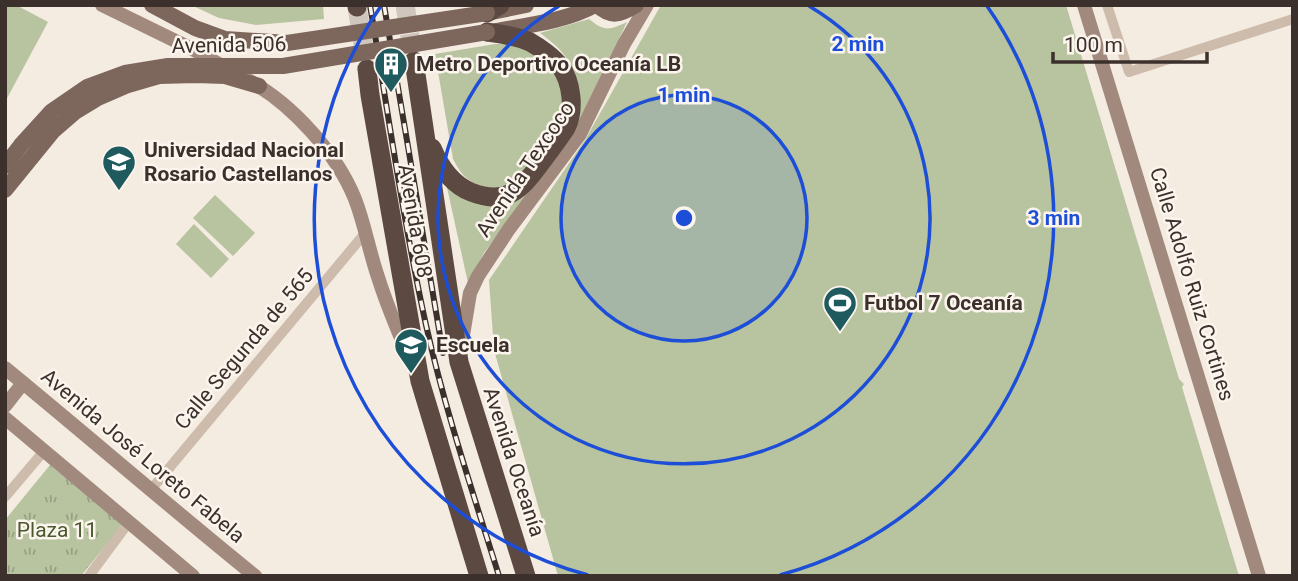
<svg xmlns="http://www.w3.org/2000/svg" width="1298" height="581" font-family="Roboto,sans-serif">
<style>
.green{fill:#b8c4a0}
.park{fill:url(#park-tufts)}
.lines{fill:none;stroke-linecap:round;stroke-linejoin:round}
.highway-tunnel{stroke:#cfc6bd;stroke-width:19;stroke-dasharray:19 10;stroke-linecap:butt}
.street{stroke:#cdbbac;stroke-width:10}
.secondary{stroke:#a18a7d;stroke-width:14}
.primary{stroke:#7d675c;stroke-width:16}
.highway{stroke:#5c4a42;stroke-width:19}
.rail-casing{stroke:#3b302b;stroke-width:6}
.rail{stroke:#fbf5ee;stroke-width:3.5;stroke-dasharray:10;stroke-linecap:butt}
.primary-bridge{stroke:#7d675c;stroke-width:16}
.ring{fill:none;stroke:#1d4ed8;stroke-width:3.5}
.labels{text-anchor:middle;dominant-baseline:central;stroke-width:5;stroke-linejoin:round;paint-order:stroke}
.street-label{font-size:21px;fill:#3b302b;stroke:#fbf5ee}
.poi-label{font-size:21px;font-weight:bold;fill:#3b302b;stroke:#fbf5ee;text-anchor:start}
.park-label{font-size:21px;fill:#4a5a2e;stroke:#fbf5ee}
.centre{fill:#1d4ed8;stroke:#fbf5ee;stroke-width:3.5}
.ring-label{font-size:21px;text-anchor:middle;font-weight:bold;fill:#1d4ed8;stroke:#fbf5ee;stroke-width:5;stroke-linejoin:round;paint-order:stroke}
</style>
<defs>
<pattern id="park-tufts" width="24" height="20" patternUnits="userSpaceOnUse" patternTransform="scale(1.75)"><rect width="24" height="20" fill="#b8c4a0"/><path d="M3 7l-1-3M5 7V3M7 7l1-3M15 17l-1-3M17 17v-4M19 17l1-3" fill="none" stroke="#97a083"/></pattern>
</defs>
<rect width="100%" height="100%" fill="#f4ebe1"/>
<!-- green -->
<g class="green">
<polygon points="5,5 16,5 48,22 5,102"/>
<polygon points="191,5 323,5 324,19 256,25 219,18"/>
<polygon points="661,5 1066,5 1179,379 1184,384 1182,387 1239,576 558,576 494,350 489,280 585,140"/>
<path d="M589,19C605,32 609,30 627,22L576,129C575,106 579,75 565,56C558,46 549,40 540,33Z"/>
<path d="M495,44C514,43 530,50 544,62C564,80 568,108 556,131C551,139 545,146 539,153C524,174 508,197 479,185C464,179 460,172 453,159L435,54Z"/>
<polygon points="539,179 484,253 468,283 446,183 476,201"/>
<polygon points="215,195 255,233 233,256 193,218"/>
<polygon points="194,224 229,259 211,278 176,244"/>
</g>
<!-- park -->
<polygon class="park" points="50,465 123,524 81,576 5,576 5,520"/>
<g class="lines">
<!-- highway-tunnel -->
<g class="highway-tunnel">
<polyline points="405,5 414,61"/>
<polyline points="357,7 367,69"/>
</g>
<!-- street -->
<g class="street">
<polyline points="1107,5 1129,72 1293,19"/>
<polyline points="150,491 366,232"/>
<polyline points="5,497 44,451"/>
<polyline points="89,576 129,522"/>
</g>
<!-- secondary -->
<g class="secondary">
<polyline points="102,5 194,50 226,68"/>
<polyline points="1084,5 1259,576"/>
<path d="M250,81C293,105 337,154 355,199C365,225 369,251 378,277C387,306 399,334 411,362"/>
<polyline points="461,347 470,293 478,276 509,229 580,134 624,44 647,5"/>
<path d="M5,368C89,437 171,508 255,576"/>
<polyline points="5,406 23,383"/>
<polyline points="5,418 193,576"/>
</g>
<!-- primary -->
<g class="primary">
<path d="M597,5C611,18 620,15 636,5"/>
<polyline points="487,13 526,5"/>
<path d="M496,31C529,25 566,21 595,5"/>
<polyline points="5,190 53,131 75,112 98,98 128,85 159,76 196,75 225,76 259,86"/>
</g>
<!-- highway -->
<g class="highway">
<polyline points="357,5 357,7"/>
<polyline points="487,13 500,5"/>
<polyline points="414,61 459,362 526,576"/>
<polyline points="367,69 370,95 420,381 479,576"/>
<path d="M432,148C440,167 451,184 471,192C506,206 521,190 540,164C549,152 558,140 566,128C575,110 572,82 560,66C553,57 539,47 530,42C517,36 501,34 487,32"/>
</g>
<!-- rail casing -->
<g class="rail-casing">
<g id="rail">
<path d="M370,5C388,112 403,220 426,325C445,410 473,493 499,576"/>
<polyline points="384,5 443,353"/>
</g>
</g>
<!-- rail -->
<use href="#rail" class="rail"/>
<!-- primary-bridge -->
<g class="primary-bridge">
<polyline points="152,5 195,28 225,39 287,43 487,13"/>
<polyline points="5,166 21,145 52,111 87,87 125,73 168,66 283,66 487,32"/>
</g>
</g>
<!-- distance rings -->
<circle cx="684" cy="218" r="123" fill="#1d4ed8" fill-opacity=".12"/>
<g class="ring">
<circle cx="684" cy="218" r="123"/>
<path d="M809 6A246 246 0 1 1 559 6"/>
<path d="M588 575A370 370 0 0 1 381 6M987 6A370 370 0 0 1 780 575"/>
</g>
<!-- icons -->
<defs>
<g id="building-pin" transform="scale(1.75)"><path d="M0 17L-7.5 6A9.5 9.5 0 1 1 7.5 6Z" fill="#1f5a5e" stroke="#fbf5ee"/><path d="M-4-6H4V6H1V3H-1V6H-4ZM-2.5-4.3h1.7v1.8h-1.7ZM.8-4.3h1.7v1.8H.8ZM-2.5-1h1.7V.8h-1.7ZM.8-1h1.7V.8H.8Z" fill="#fff"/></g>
<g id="university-pin" transform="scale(1.75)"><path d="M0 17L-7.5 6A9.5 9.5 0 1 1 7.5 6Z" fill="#1f5a5e" stroke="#fbf5ee"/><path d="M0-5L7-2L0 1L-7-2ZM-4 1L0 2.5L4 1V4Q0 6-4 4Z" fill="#fff"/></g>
<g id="stadium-pin" transform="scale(1.75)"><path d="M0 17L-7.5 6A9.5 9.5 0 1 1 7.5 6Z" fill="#1f5a5e" stroke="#fbf5ee"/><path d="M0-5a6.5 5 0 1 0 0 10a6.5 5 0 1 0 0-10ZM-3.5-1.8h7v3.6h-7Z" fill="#fff"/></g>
<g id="school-pin" transform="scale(1.75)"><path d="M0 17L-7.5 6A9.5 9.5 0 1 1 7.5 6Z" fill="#1f5a5e" stroke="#fbf5ee"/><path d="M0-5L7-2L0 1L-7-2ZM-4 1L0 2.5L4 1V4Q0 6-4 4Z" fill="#fff"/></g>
</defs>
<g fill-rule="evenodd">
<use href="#building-pin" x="391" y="64"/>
<use href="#university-pin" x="119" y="162"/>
<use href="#stadium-pin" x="840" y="303"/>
<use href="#school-pin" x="411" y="345"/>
</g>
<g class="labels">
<!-- street labels -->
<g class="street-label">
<text transform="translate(229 45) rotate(-1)">Avenida 506</text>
<text transform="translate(525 169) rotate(-56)">Avenida Texcoco</text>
<text transform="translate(415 221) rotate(80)">Avenida 608</text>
<text transform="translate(1192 284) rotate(73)">Calle Adolfo Ruiz Cortines</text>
<text transform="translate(244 349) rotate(-50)">Calle Segunda de 565</text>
<text transform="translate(143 456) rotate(40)">Avenida José Loreto Fabela</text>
<text transform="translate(514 462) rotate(72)">Avenida Oceanía</text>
</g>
<!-- poi labels -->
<g class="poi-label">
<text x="416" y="64">Metro Deportivo Oceanía LB</text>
<text x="144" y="150">Universidad Nacional<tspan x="144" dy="24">Rosario Castellanos</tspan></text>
<text x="864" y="303">Futbol 7 Oceanía</text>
<text x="436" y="345">Escuela</text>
</g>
<!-- park labels -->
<g class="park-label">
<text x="57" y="530">Plaza 11</text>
</g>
</g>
<circle cx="684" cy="218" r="10" class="centre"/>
<g class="ring-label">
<text x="858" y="51">2 min</text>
<text x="684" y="102">1 min</text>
<text x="1054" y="225">3 min</text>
</g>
<!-- border -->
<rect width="1298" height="581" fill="none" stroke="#3b302b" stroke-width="14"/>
<!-- scale -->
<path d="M1053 52v10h154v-10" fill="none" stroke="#3b302b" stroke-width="3.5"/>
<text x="1064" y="52" font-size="21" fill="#3b302b" stroke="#fbf5ee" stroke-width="5" paint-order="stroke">100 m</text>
</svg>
